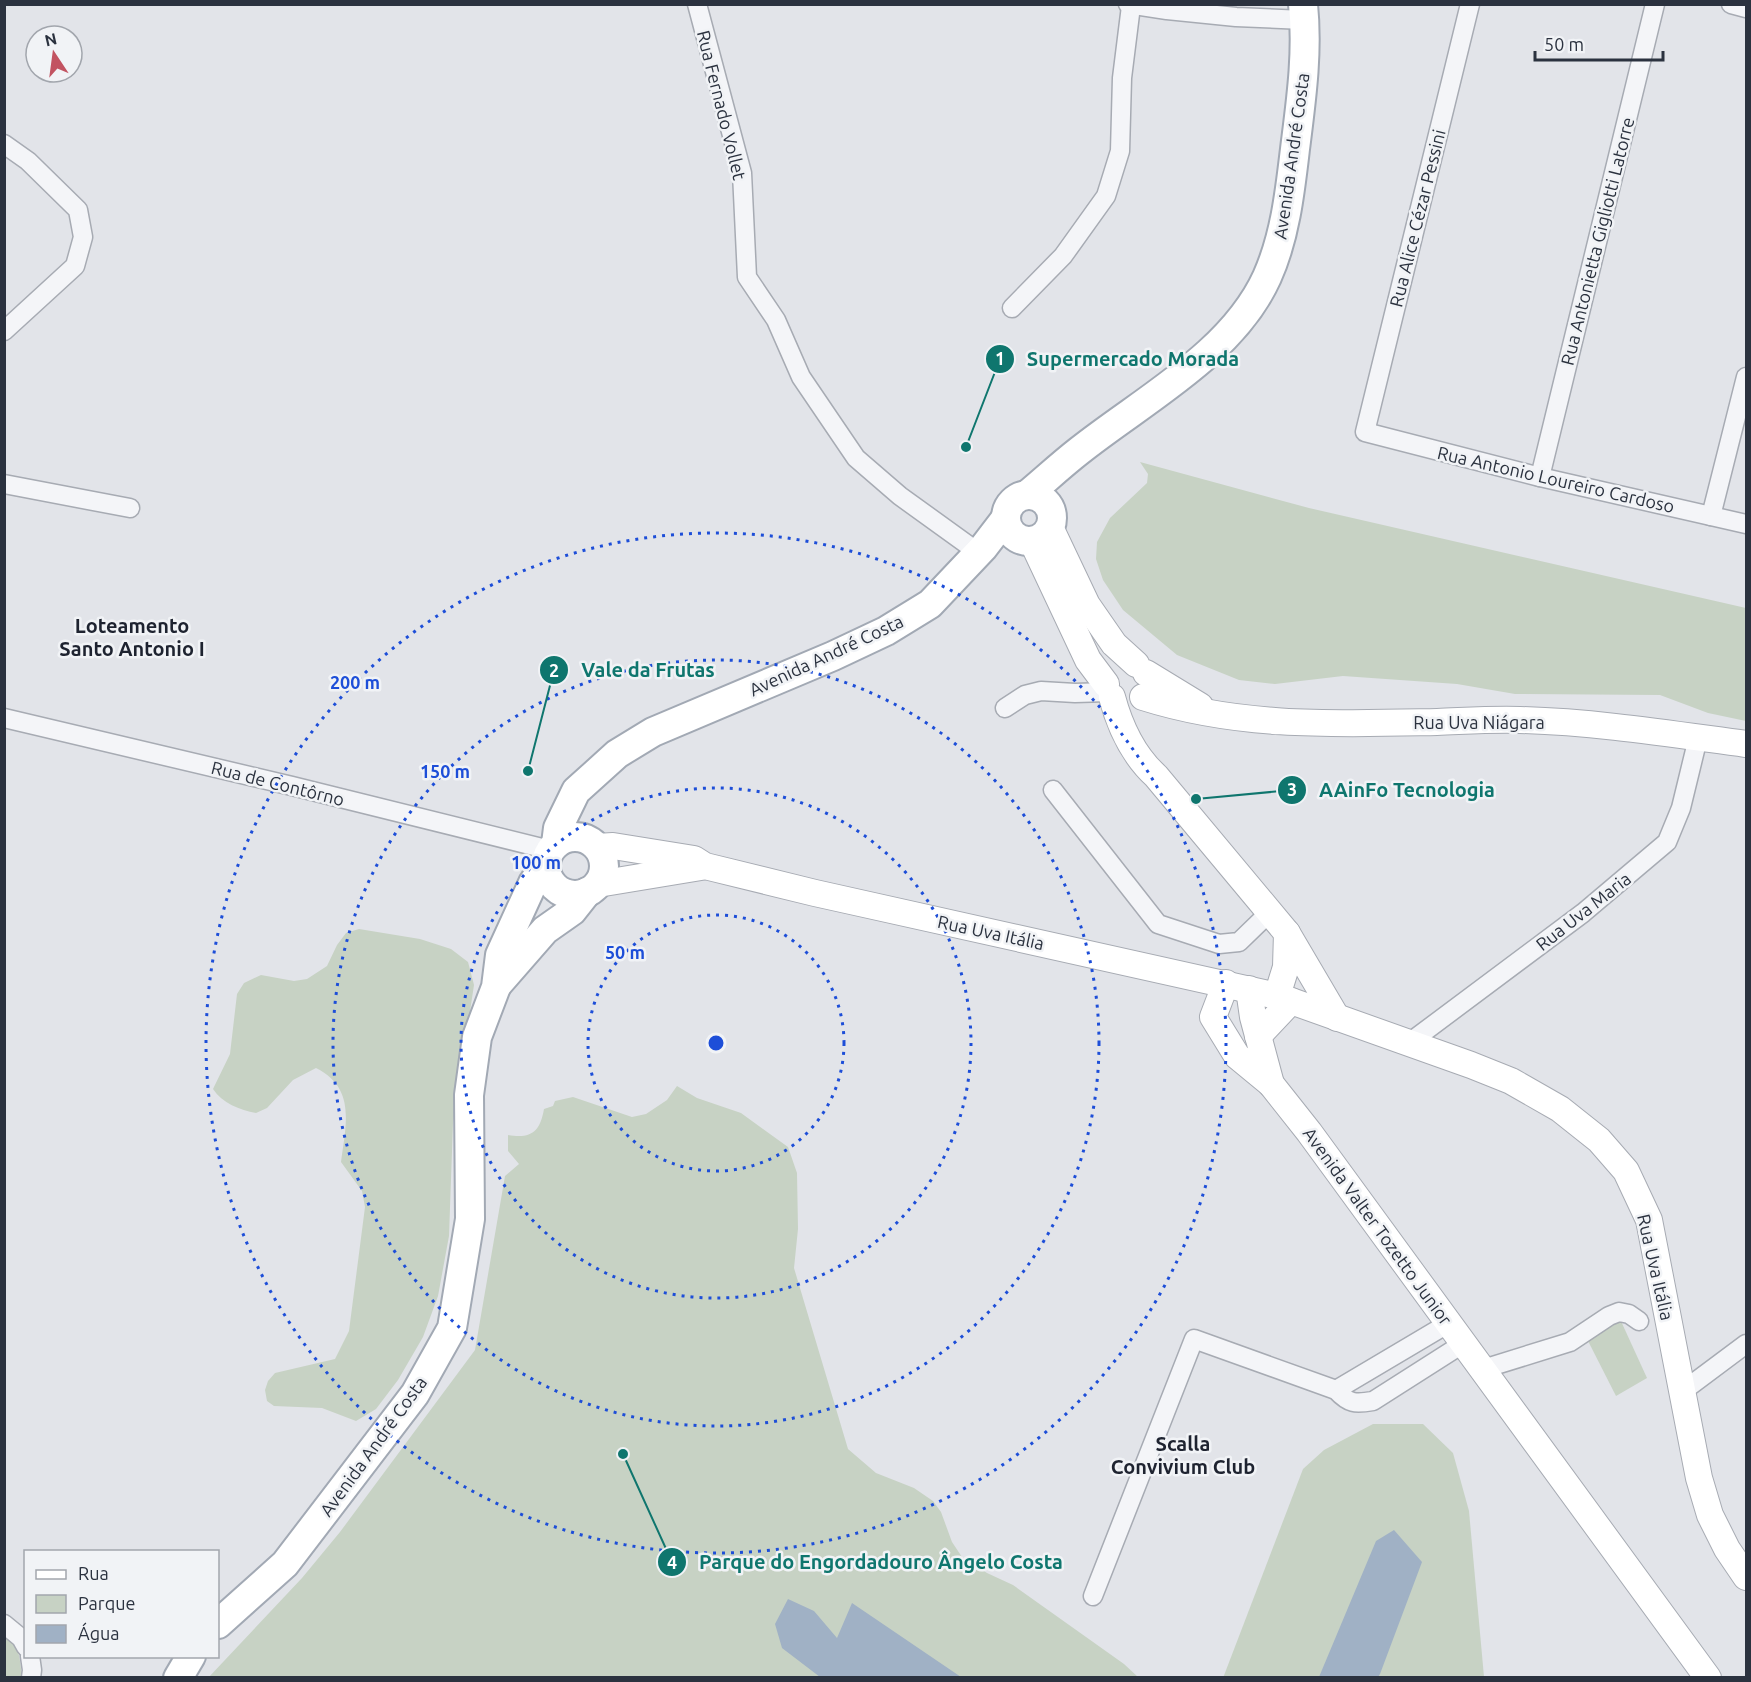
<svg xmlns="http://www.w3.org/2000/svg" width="1751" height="1682" font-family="Ubuntu,sans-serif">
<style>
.green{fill:#c7d2c4}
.water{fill:#a0b1c5}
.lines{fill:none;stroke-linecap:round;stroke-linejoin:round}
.street-casing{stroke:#a7abb3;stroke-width:21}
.secondary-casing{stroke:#a7abb3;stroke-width:28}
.primary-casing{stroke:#a2a9b4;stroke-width:32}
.street{stroke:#f4f5f8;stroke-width:18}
.secondary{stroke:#fff;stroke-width:26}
.primary{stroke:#fff;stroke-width:28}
.ring{fill:none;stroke:#1d4ed8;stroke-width:3;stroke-dasharray:3 6}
.labels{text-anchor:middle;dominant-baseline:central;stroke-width:5;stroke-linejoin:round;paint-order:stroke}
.street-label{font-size:18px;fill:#2b323f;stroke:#f1f3f6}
.neighbourhood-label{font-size:20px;font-weight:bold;fill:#1e2330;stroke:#f1f3f6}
.centre{fill:#1d4ed8;stroke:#f1f3f6;stroke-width:3}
.ring-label{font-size:18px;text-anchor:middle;font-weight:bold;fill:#1d4ed8;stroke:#f1f3f6;stroke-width:5;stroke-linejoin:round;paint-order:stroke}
.leader{fill:none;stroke:#0f766e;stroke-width:2}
.callout-dot{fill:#0f766e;stroke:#f1f3f6;stroke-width:2}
.mark-label{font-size:18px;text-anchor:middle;font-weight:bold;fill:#fff}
.callout-label{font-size:20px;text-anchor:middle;font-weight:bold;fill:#0f766e;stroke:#f1f3f6;stroke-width:5;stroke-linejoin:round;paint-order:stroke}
</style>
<rect width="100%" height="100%" fill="#e2e4e9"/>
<!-- green -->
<g class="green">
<polygon points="1140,462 1309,508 1746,608 1746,721 1708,713 1660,695 1515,694 1457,684 1343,676 1275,684 1239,680 1177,655 1123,610 1103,580 1096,559 1097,542 1110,518 1147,483 1148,474"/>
<path d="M359,929L420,939L451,949L468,962L474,985L453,1123L449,1236L438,1296L423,1337L398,1380L376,1409L356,1421L322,1408L274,1406L267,1401L265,1390L268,1381L275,1373L335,1359L349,1331L365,1207L362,1191L341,1162C346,1124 356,1088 316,1068L293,1080L267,1108L256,1113C240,1110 222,1103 213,1089L230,1054L237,994L244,983L261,975L294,981L307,979L327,966L337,945L346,933Z"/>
<path d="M677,1086L697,1098L741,1113L788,1147L797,1173L798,1229L794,1268L848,1449L876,1473L914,1488L933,1501L941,1512L952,1542L962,1557L987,1573L1013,1585L1124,1664L1138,1677L208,1678L302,1578L340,1532L475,1350L505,1176L519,1164L508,1151V1135C531,1139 540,1132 544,1109L553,1106L555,1101L573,1097L632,1117L646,1114L667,1100Z"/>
<polygon points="1620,1319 1647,1378 1616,1396 1585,1335"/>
<polygon points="1373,1424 1423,1424 1453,1453 1469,1511 1484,1677 1223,1678 1303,1469 1324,1450"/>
<path d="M5,1635C20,1645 20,1660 22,1677L5,1678Z"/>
</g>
<!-- water -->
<g class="water">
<polygon points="1394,1530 1422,1562 1380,1674 1378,1677 1319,1677 1376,1541"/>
<polygon points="788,1599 814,1611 837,1638 852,1603 961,1677 820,1677 782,1648 775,1624"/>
</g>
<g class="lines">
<!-- street casing -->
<g class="street-casing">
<g id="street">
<polyline points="697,4 742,173 747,277 776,320 801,377 856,458 900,496 979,553"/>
<polyline points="1128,4 1167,10 1236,17 1304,20"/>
<polyline points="1470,4 1365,432 1540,477 1746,524"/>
<polyline points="1731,4 1746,8"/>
<polyline points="4,144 28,161 78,210 83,237 75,266 4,331"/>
<polyline points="1012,308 1063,256 1106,196 1120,151 1122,78 1131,6"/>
<polyline points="1540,477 1655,4"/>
<polyline points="4,484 130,508"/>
<polyline points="1711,516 1746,377"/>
<polyline points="1005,708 1025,695 1041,691 1075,693 1108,692"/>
<polyline points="4,718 292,786 550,850"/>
<polyline points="1053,790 1158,924 1219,944 1239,942 1270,912"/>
<polyline points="1409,1043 1583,913 1667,842 1681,808 1698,738"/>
<polyline points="1483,1369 1570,1342 1609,1316 1619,1312 1629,1314 1639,1321"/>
<polyline points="1336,1390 1449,1323"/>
<polyline points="1683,1391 1746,1344"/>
<path d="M1093,1596L1194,1339L1336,1390C1349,1404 1355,1404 1373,1401L1464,1343"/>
<polyline points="4,1624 21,1638 26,1647"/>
<polyline points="30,1656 32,1670 31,1678"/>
</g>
</g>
<!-- secondary casing -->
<g class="secondary-casing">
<g id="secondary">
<polyline points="1050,527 1087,605 1114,644 1136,664"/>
<polyline points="1032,541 1088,660 1106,684"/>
<polyline points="1146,673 1200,706"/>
<path d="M1112,697C1120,727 1133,755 1156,776L1287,933L1337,1018"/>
<path d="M1143,697C1241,728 1337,724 1437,722C1465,721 1492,719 1520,720C1596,722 1671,734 1746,744"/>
<polyline points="597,847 613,846 694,859 705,866 815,893 1277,996 1471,1065 1511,1081 1560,1109 1599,1140 1626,1171 1649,1220 1699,1478 1710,1515 1727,1549 1746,1577"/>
<polyline points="598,884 701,867"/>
<polyline points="1226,983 1213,1017 1237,1056 1271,1084 1309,1132 1708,1678"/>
<polyline points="1249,989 1253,1017 1271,1084"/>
<polyline points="1277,996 1286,967 1287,933"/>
<polyline points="1258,1036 1291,1001"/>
</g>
</g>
<!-- primary casing -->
<g class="primary-casing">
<g id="primary">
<circle cx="1029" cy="518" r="23"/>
<path d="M1027,495C1045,480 1061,465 1079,451C1143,400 1232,354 1267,277C1285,237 1290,192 1295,149C1301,101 1308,53 1303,4"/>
<circle cx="575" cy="866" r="29"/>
<polyline points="556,844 558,828 576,791 617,754 653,732 833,656 886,631 930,604 983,548 1006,518"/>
<polyline points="497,985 545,930 572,911 587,892"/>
<polyline points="218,1624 285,1564 415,1394 452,1328 470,1219 469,1095 477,1037 496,987 500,955 533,883 545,865"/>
<polyline points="178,1678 191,1656"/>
</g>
</g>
<!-- street -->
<use href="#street" class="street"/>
<!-- secondary -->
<use href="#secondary" class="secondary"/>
<!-- primary -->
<use href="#primary" class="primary"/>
</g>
<!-- distance rings -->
<g class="ring">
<circle cx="716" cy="1043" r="128"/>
<circle cx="716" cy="1043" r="255"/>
<circle cx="716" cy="1043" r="383"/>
<circle cx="716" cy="1043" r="510"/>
</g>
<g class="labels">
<!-- street labels -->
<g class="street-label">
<text transform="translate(722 105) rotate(76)">Rua Fernado Vollet</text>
<text transform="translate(1291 156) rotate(-82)">Avenida André Costa</text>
<text transform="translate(1417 218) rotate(-76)">Rua Alice Cézar Pessini</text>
<text transform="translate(1597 241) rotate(-76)">Rua Antonietta Gigliotti Latorre</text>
<text transform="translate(1556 479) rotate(13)">Rua Antonio Loureiro Cardoso</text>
<text transform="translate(826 655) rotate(-25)">Avenida André Costa</text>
<text x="1479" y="722">Rua Uva Niágara</text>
<text transform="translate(278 783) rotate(14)">Rua de Contôrno</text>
<text transform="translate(1583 911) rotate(-38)">Rua Uva Maria</text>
<text transform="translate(991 932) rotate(12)">Rua Uva Itália</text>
<text transform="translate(1378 1226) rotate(54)">Avenida Valter Tozetto Junior</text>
<text transform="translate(1656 1267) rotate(77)">Rua Uva Itália</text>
<text transform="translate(373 1446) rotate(-54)">Avenida André Costa</text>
</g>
<!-- neighbourhood labels -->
<g class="neighbourhood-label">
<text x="132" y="625">Loteamento<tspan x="132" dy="23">Santo Antonio I</tspan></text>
<text x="1183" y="1443">Scalla<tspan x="1183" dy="23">Convivium Club</tspan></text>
</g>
</g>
<circle cx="716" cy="1043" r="9" class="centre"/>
<g class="ring-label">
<text x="355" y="689">200 m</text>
<text x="445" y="778">150 m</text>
<text x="536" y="869">100 m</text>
<text x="625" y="959">50 m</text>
</g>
<!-- callouts -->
<path class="leader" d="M966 447L1000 359M528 771L554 670M1196 799L1292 790M623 1454L672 1562"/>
<g class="callout-dot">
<circle cx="966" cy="447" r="6"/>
<circle cx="528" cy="771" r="6"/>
<circle cx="1196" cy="799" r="6"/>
<circle cx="623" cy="1454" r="6"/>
<circle cx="1000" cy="359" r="15"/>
<circle cx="554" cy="670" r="15"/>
<circle cx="1292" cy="790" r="15"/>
<circle cx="672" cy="1562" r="15"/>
</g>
<g class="mark-label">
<text x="1000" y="365">1</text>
<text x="554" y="677">2</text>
<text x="1292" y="796">3</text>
<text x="672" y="1569">4</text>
</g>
<g class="callout-label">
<text x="1133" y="366">Supermercado Morada</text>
<text x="648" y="677">Vale da Frutas</text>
<text x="1407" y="797">AAinFo Tecnologia</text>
<text x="881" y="1569">Parque do Engordadouro Ângelo Costa</text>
</g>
<!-- border -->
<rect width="1751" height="1682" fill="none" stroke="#2b323f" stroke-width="12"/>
<!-- legend -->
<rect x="24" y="1550" width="195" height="108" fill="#f1f3f6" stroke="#a2a6ad" stroke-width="1.5"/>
<rect x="36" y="1570" width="30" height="9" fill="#ffffff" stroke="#a2a6ad" stroke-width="1.5"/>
<text x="78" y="1580" font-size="18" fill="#2b323f">Rua</text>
<rect x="36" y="1595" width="30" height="18" fill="#c7d2c4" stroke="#a2a6ad" stroke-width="1.5"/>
<text x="78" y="1610" font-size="18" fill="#2b323f">Parque</text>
<rect x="36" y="1625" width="30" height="18" fill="#a0b1c5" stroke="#a2a6ad" stroke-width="1.5"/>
<text x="78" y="1640" font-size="18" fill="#2b323f">Água</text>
<!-- north arrow -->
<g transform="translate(54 54) rotate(347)"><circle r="28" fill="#f1f3f6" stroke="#a2a6ad" stroke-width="1.5"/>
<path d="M0-4.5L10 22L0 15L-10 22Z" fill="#c25361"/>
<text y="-9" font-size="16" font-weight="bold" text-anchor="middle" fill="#2b323f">N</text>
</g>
<!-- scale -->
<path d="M1535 51v9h128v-9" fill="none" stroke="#2b323f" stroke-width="3"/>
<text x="1544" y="51" font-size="18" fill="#2b323f" stroke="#f1f3f6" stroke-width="4.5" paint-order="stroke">50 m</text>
</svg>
